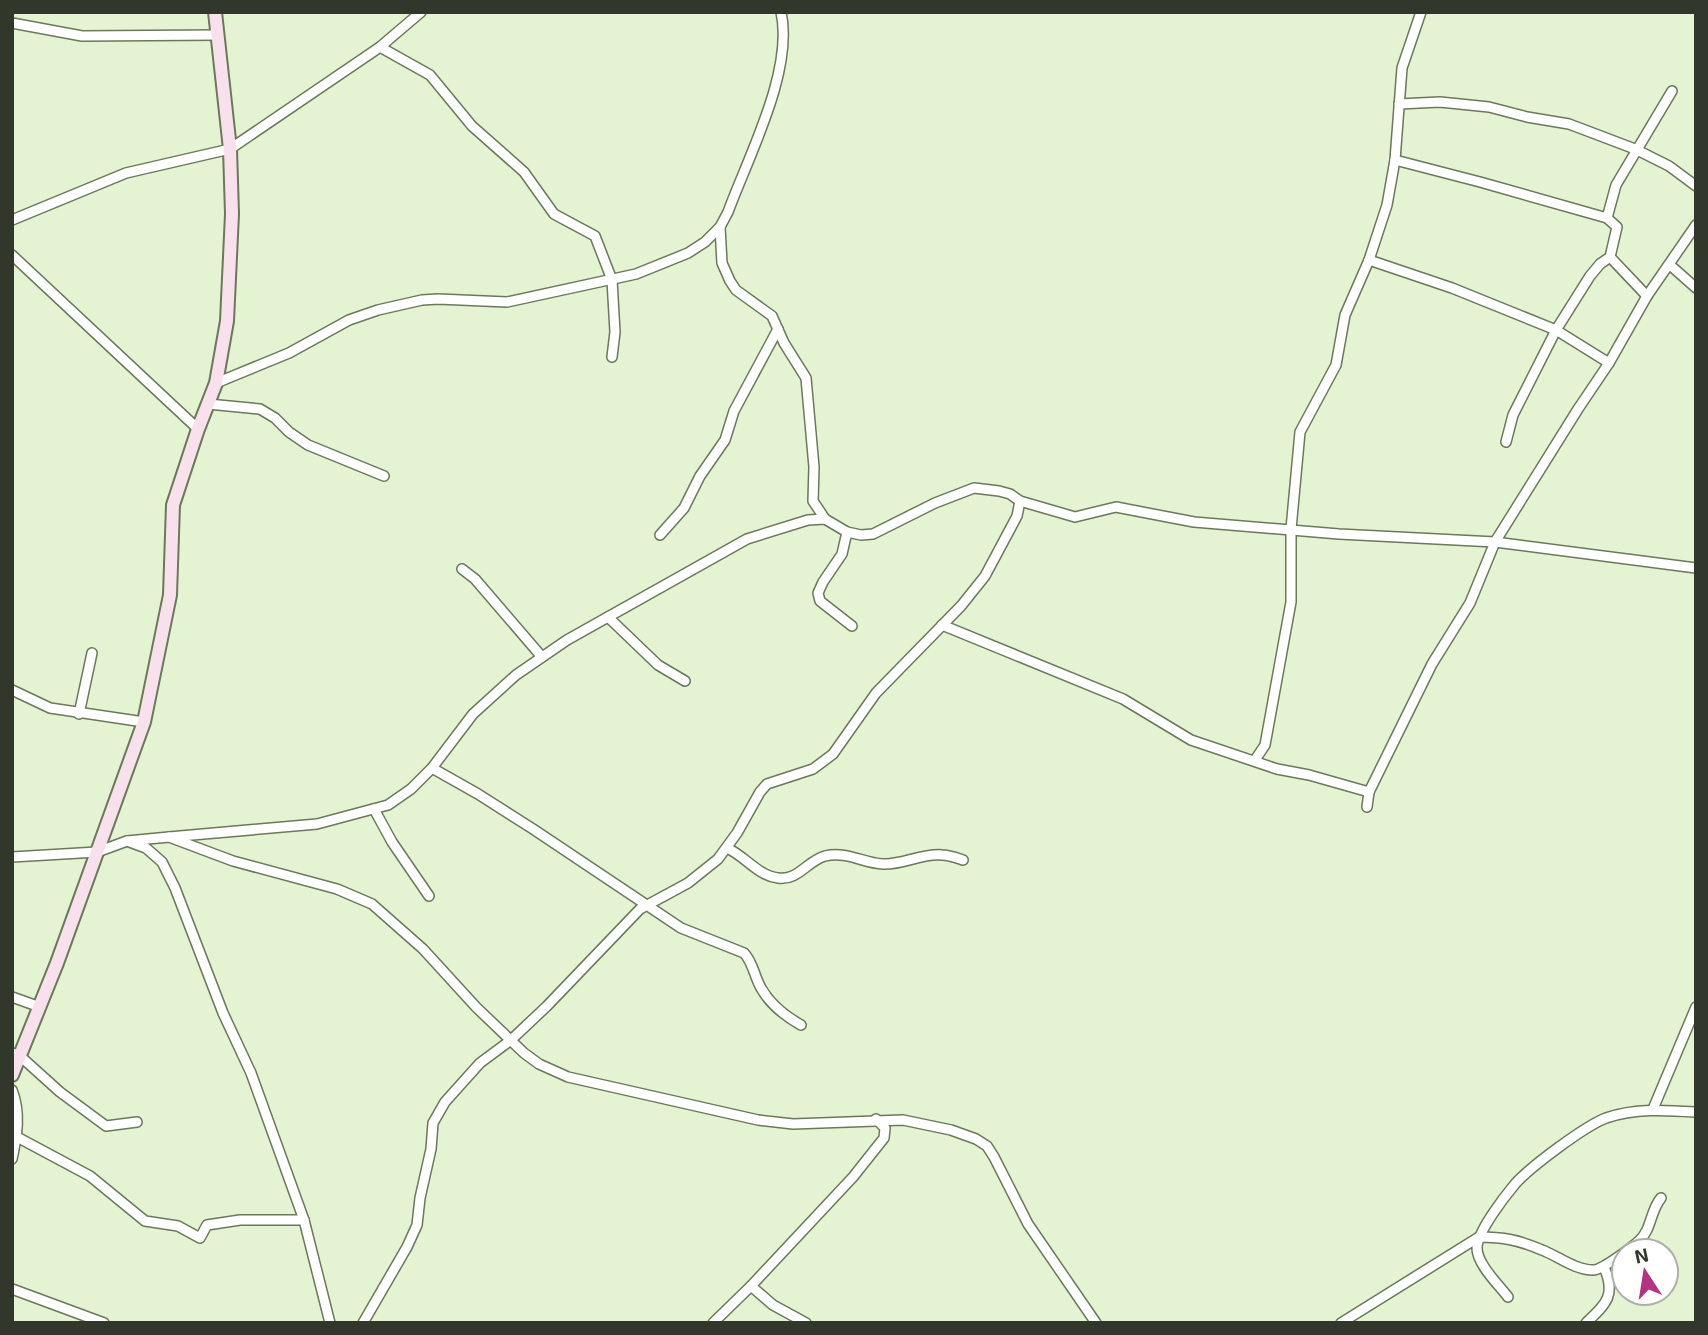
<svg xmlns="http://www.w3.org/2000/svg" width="1708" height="1335" font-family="'Exo 2',sans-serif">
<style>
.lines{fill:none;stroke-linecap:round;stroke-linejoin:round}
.minor-casing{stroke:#6b785b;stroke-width:12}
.secondary-casing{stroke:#6b785b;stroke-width:16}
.minor{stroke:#fff;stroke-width:9}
.secondary{stroke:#f8e1ed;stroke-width:12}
</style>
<rect width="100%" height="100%" fill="#e4f3d2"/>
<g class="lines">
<!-- minor casing -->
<g class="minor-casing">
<g id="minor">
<polyline points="12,23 82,36 218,35"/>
<polyline points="380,47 430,75 472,126 524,172 554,214 595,236 612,280 615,332 612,357"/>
<polyline points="1399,104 1440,102 1489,107 1527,117 1569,124 1635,149 1669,166 1696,186"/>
<polyline points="1395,160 1480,182 1607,218"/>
<polyline points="12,220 126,173 230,149 380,47 421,12"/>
<polyline points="720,227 722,263 730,281 736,290 772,316 784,343 806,378 814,467 813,501 825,519"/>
<polyline points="12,255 198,429"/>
<polyline points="1610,257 1647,296"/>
<polyline points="1369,260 1452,288 1556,330 1609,363"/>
<polyline points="1670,265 1696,288"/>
<path d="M216,383L289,353L349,320L378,310L422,300L438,299L507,302L636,274L688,253L705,242L720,227L728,212C748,157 794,71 781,12"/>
<polyline points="208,404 260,409 275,418 289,432 308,445 384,476"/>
<polyline points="1506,442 1513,415 1556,330 1590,276 1600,264 1610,257 1617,227 1607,218 1616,185 1672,91"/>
<polyline points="847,532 842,554 823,582 818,593 820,601 852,626"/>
<polyline points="660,535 684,508 700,476 725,440 734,411 778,329"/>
<polyline points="462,569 475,579 542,657"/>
<polyline points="608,617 658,665 685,681"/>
<polyline points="942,625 1123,699 1191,740 1277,769 1309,775 1369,792"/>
<polyline points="12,690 50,708 144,722"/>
<polyline points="79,714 92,653"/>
<polyline points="1255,760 1265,745 1291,602 1291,529 1300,432 1336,365 1345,315 1369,260 1387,205 1395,160 1402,68 1421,12"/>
<path d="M432,768L478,794L533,829L681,928L744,953C753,962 754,976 761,988C770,1004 785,1016 801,1025"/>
<polyline points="1367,807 1369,792 1432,664 1470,603 1495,542 1578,409 1609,363 1647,296 1696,225"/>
<polyline points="374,809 392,842 429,896"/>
<polyline points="169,837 317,824 388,805 411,789 432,768 473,714 516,675 567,640 747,539 808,520 825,519 847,532 861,535 873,534 935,503 974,488 999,491 1010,494 1020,501 1075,517 1116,507 1194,522 1339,534 1495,542 1696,568"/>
<polyline points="127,841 169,837 233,861 337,889 372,904 423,949 476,1007 524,1053 539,1064 568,1077 758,1120 793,1124 903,1120 951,1130 976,1139 987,1146 994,1157 1028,1224 1096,1323"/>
<path d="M727,848C745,856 758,876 778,878C798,881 807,861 825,856C847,851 863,863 883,864C903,865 922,853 942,855C949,855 957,858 963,860"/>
<polyline points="12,857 97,852 127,841 146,848 162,862 175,888 223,1013 251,1073 304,1220 330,1323"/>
<polyline points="12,997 40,1007"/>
<polyline points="12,1053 20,1056 60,1092 106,1126 137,1122"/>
<path d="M12,1090C21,1113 17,1136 12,1159"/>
<polyline points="1653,1109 1696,1007"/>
<polyline points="17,1137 90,1176 145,1221 178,1226 200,1238 207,1225 240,1220 304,1220"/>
<polyline points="751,1286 773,1305 806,1323"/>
<polyline points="12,1289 104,1323"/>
<path d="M1508,1297C1498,1284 1477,1264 1477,1248C1477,1232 1505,1196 1515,1184C1530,1167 1585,1126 1606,1118C1635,1108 1665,1110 1696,1112"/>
<polyline points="363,1323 407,1247 417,1225 420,1198 431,1149 433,1123 445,1102 480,1063 511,1040 547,1006 640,909 688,883 718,859 737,833 760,792 767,784 813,769 833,754 876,693 961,606 985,576 1017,516 1020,501"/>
<polyline points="713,1323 751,1286 853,1177 884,1138 885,1128 876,1119"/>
<path d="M1341,1323L1479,1237C1503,1237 1519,1240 1542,1250C1558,1256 1575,1270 1593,1270C1602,1270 1631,1248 1639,1241C1652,1229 1650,1211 1661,1198"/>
<path d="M1586,1323C1607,1303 1616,1295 1604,1267"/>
</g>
</g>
<!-- secondary casing -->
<g class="secondary-casing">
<polyline id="secondary" points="12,1075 57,963 144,722 170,595 173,505 198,429 216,383 227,321 232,214 230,149 215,12"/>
</g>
<!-- minor -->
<use href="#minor" class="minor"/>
<!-- secondary -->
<use href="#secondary" class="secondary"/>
</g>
<!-- border -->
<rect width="1708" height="1335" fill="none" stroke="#31372a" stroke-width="28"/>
<!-- north arrow -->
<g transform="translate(1645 1272) rotate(348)"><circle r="33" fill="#ffffff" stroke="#adafaa" stroke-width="2"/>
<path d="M0-5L12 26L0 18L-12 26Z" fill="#b13381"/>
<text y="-10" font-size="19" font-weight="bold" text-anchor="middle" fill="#31372a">N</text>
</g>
</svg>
